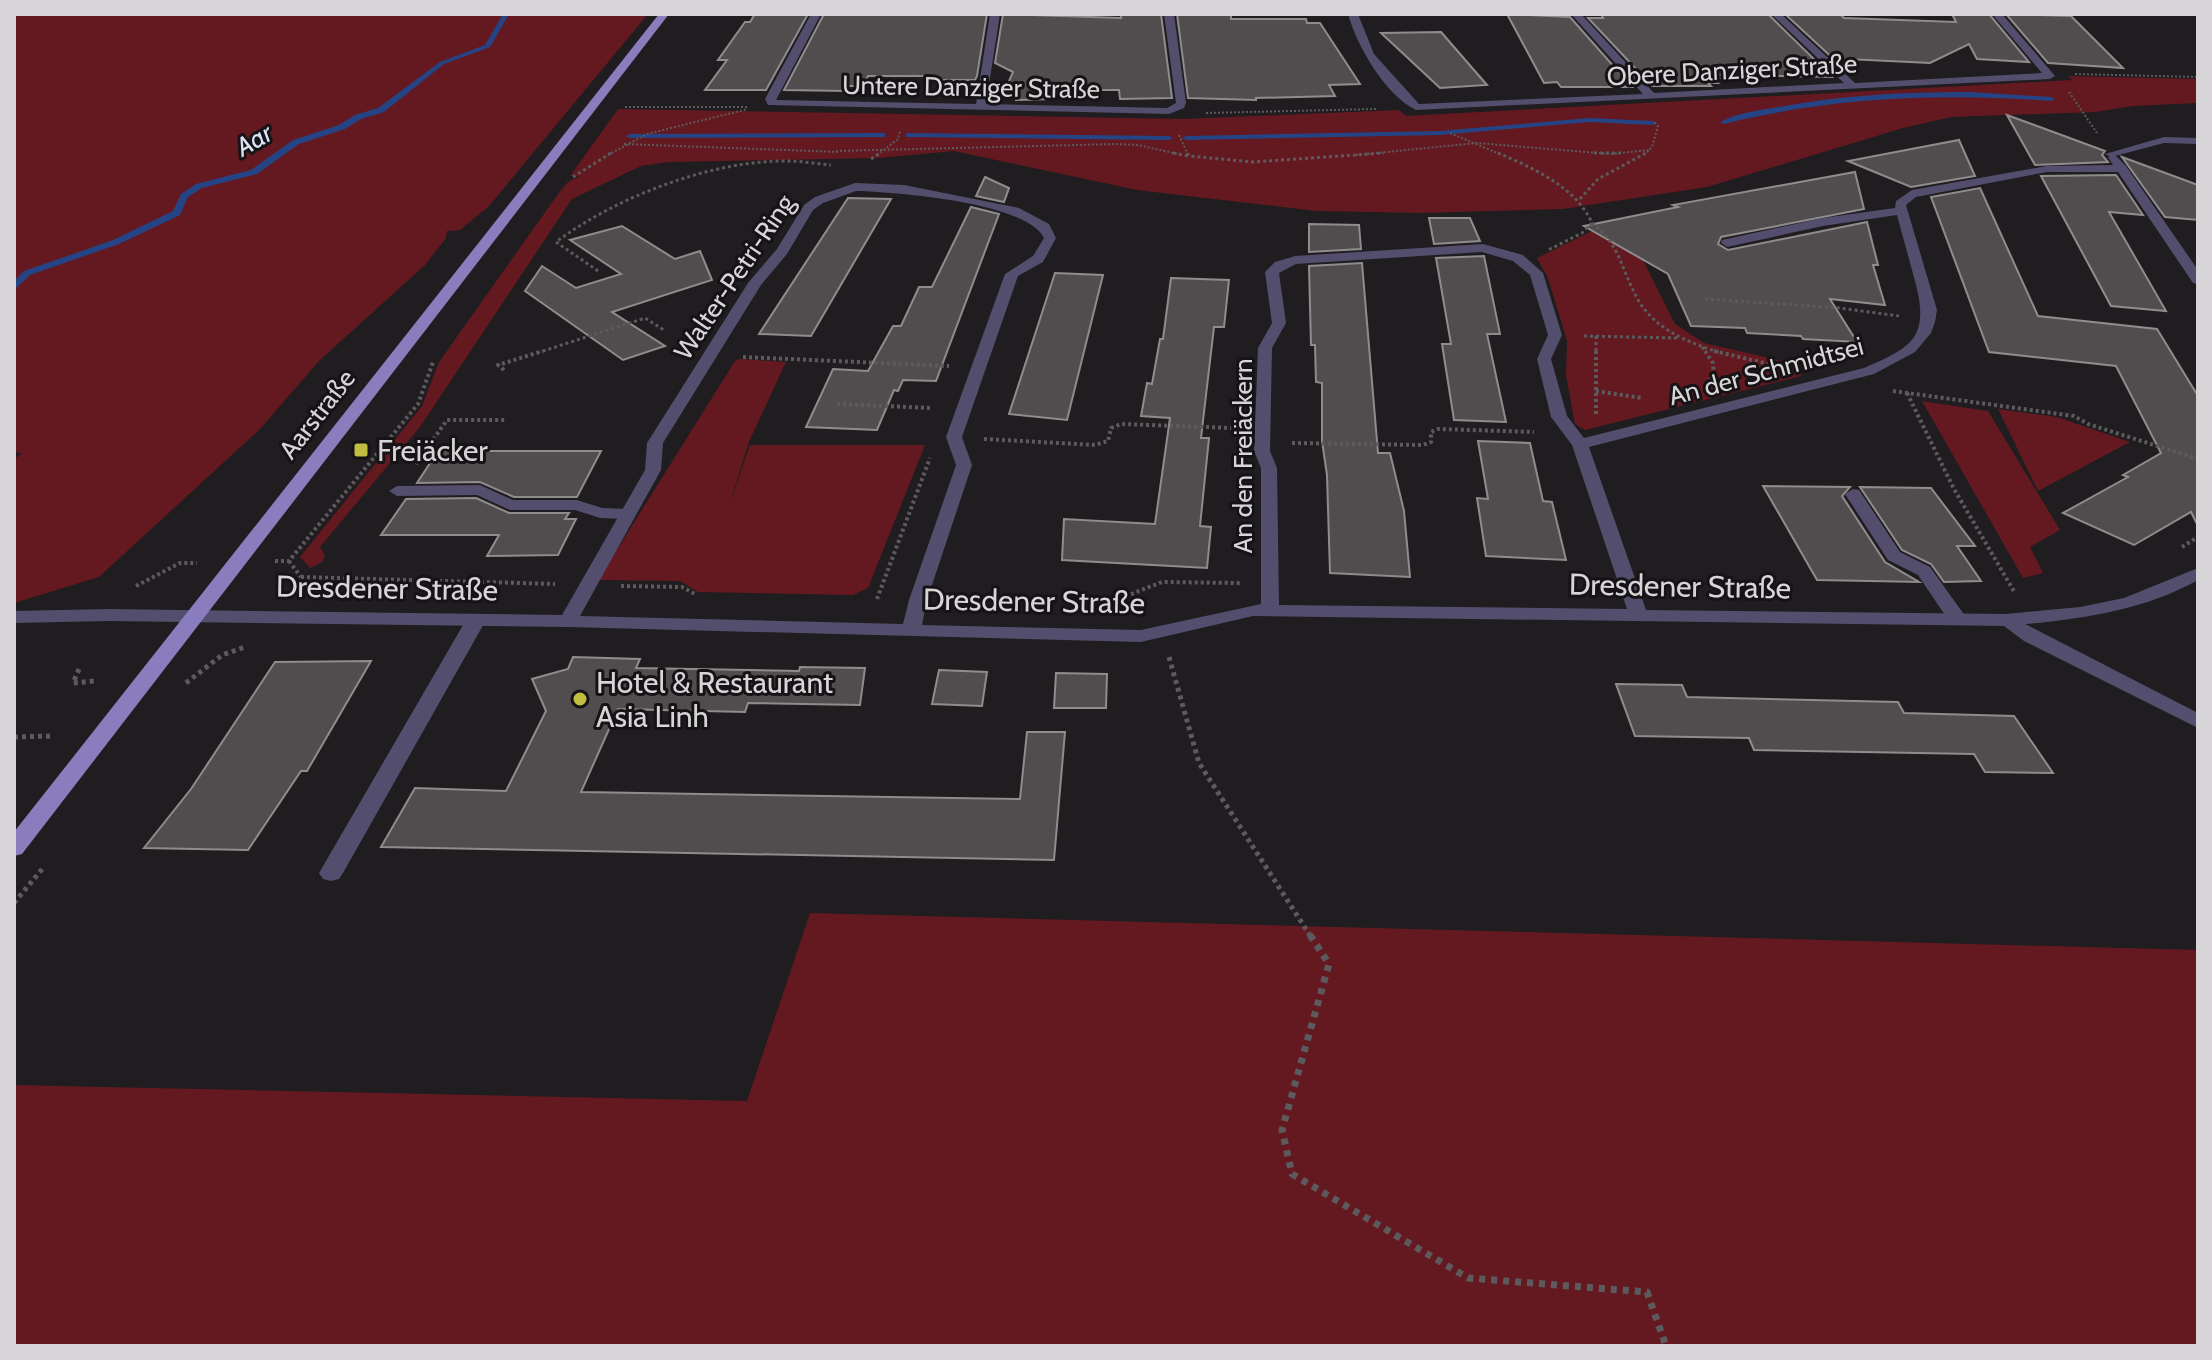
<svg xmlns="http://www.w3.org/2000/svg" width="2212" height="1360" font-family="Cabin,sans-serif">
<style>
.green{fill:#641920}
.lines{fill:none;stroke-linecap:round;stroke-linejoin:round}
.stream{fill:#254485;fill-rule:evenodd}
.building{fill:#514d4e;stroke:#908c8d;stroke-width:2}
.path-far4{stroke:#5c5a5c;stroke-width:2;stroke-dasharray:2 2;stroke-linecap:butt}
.path-far3{stroke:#5c5a5c;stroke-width:3;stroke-dasharray:3 3;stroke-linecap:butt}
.path-far2{stroke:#5c5a5c;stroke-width:4;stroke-dasharray:3 3;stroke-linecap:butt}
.path-far1{stroke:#5c5a5c;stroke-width:5;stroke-dasharray:4 4;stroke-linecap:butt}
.path{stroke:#5c5a5c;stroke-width:7;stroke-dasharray:6 6;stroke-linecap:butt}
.service{fill:#534e6d;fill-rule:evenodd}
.minor{fill:#534e6d;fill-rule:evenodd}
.primary{fill:#8a7dbe;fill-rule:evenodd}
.poi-dot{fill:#c1bd40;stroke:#161316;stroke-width:3}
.labels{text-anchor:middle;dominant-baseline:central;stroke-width:6;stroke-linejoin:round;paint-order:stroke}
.far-street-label{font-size:26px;fill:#d7d5d7;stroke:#161316}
.far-water-label{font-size:26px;font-style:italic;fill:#dae4f8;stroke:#161316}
.poi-label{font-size:30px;fill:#d7d5d7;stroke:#161316;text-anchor:start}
.street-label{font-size:30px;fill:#d7d5d7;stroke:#161316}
</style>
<rect width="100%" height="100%" fill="#1f1d1f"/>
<!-- green -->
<g class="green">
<polygon points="14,14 648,14 489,206 460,230 447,231 446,238 425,265 319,361 260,429 99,577 14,603 14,459 22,453 14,452"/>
<polygon points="2069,76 2198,79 2198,103 2133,106 2095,112 1951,117 1903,128 1707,187 1563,209 1421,213 1316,211 1137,190 954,151 879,158 668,162 641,166 572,199 420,427 320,547 325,555 322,562 310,568 300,557 422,406 439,362 558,194 568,182 579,176 570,176 618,109 1183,119 1399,110 1406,116 2072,80"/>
<polygon points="1596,229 1642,258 1675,324 1704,343 1804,366 1801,376 1585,430 1575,424 1566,376 1567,341 1548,278 1537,258"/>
<polygon points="740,359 786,362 749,442 729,506 750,445 925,445 868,588 853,595 698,592 680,581 598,580 735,361"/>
<polygon points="1922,401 1988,411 2060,530 2030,547 2043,573 2023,578"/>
<polygon points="1998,409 2057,417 2130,442 2038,491"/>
<polygon points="810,913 2198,950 2198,1346 14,1346 14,1085 747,1101"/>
</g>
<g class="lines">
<!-- stream -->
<g class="stream">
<polygon points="503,14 509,14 490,47 444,64 384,112 361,119 345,129 299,144 257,174 202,188 188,197 180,215 119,244 30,275 14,290 14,281 24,271 113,240 173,211 181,194 196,184 251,170 293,140 339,125 355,115 378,108 440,62 485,45"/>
<path d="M1969,92L2051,97L2055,99L2051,101C1940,93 1832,97 1724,124L1720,122C1737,113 1760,110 1779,107C1842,95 1905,92 1969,92Z"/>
<polygon points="1589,118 1653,121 1657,123 1653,125 1589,122 1440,135 1186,140 1182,138 1186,136 1440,131"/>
<polygon points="882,133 885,133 885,137 630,138 626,136 630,134"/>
<polygon points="906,133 1169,136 1173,138 1169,140 909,137 906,137"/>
</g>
</g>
<!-- building -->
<g class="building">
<polygon points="755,14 808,14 766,90 705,90 727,60 718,60 745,22 750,22"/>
<polygon points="824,14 987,14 977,76 975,80 932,80 933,76 868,76 864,86 848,86 846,91 784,90"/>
<polygon points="1003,14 1121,18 1121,14 1161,14 1172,98 1120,99 1119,90 1054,90 1054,99 1016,100 1017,88 1006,88 1013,72 995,63"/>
<polygon points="1177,14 1231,14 1231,19 1306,19 1307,23 1320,23 1360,84 1329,85 1335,96 1256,98 1256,100 1188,98"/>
<polygon points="1507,14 1570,17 1632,87 1561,87 1557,82 1544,83"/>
<polygon points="1601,14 1768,14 1819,64 1807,64 1828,72 1832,77 1716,75 1719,78 1713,78 1718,83 1708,83 1711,86 1652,86 1588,18 1603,18"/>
<polygon points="1785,14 1840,14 1844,18 1956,22 1952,14 1989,14 2029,62 1977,59 1969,44 1930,63 1847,59 1846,64 1839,64"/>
<polygon points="2006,14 2071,16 2123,68 2048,63"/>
<polygon points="1441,32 1487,85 1440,88 1381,33"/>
<polygon points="2007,115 2105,151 2102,155 2108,162 2035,165"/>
<polygon points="1959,140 1975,176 1911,187 1848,161"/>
<polygon points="2122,157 2198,185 2198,220 2165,217"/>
<polygon points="1855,172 1864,209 1721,237 1718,244 1728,250 1867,222 1878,265 1873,265 1885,305 1830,299 1857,342 1803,339 1801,336 1747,333 1745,328 1691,326 1668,274 1584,226 1678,207 1673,205"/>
<polygon points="2116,175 2143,215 2109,212 2166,311 2111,306 2041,176"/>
<polygon points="985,177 1009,188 1004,202 976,196"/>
<polygon points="1980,188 2038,316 2157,329 2198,396 2198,526 2191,512 2134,545 2063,513 2128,477 2123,475 2161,453 2116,366 1989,352 1931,197"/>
<polygon points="848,198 891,199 811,336 759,334"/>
<polygon points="971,207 999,214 936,381 903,380 898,391 894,390 877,430 806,427 833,369 868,371 893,326 901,326 919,287 932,287"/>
<polygon points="1429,218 1470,218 1480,241 1434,244"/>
<polygon points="1309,224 1359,225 1361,249 1309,252"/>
<polygon points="622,226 675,259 700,251 712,280 612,312 665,346 623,360 525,291 542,266 576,288 621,274 570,240"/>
<polygon points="1484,256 1500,334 1487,334 1506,422 1454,420 1442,344 1451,344 1436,258"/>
<polygon points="1362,263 1378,453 1390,453 1404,511 1410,577 1330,573 1327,475 1322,441 1322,383 1316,382 1315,345 1311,345 1309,266"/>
<polygon points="1055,273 1103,275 1067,420 1009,414"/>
<polygon points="1171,278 1229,280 1224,327 1214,327 1201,438 1209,438 1200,526 1211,527 1207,568 1062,560 1064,519 1155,524 1170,418 1141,416 1147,383 1152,384 1160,339 1163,339"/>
<polygon points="1478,441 1530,443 1543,501 1552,502 1566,560 1486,556 1477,498 1488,499"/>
<polygon points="438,451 601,451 577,497 514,497 480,482 417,483"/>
<polygon points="1763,486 1850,487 1842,496 1885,562 1919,582 1817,580"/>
<polygon points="1860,487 1931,488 1975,546 1957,546 1981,581 1944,582 1931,564 1902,550"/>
<polygon points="476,498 509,513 569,513 565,519 576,519 558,555 487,556 499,535 381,535 406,499"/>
<polygon points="573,657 640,659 636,668 799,671 800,667 865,668 860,705 748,703 745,712 618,709 581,792 1020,799 1027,732 1065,732 1054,860 381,847 415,788 506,791 546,711 532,679 568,669"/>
<polygon points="371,661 307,771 301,771 248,850 144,848 191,789 275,662"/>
<polygon points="939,670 987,672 982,706 932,704"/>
<polygon points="1056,673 1107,674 1106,708 1054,708"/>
<polygon points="1616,684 1682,685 1687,697 1898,702 1904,713 2014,716 2053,773 1985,772 1974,754 1754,750 1749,738 1635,736"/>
</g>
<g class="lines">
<!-- path-far4 -->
<g class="path-far4">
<polyline points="2075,74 2198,77"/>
<polyline points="2069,92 2097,133"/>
<polyline points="625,107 747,107"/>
<polyline points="1206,113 1376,109"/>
<polyline points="1450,133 1502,155"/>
<polyline points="1179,135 1188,155"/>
<polyline points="624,144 839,152"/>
<polyline points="836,151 1115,144 1138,145 1182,155"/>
<polyline points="608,155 647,134 748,109"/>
<polyline points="877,155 898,139 900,131"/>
<polyline points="1356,155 1477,143 1610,154 1650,150"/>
<polyline points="1644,155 1652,147 1658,126 1654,122"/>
</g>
<!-- path-far3 -->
<g class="path-far3">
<polyline points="1173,153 1188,156"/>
<polyline points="1187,153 1189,156 1253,162 1384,153"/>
<path d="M1498,153C1533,168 1576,187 1592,223L1582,233L1548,250"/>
<polyline points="1594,153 1624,153"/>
<polyline points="871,159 880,153"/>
<polyline points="573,177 611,153"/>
<polyline points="1580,199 1598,179 1646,153"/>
<path d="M1592,223C1619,243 1621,268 1636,296C1653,329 1687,342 1721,353"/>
<path d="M598,271L556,242C616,197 712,160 788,161C802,161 817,164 831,165"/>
<polyline points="1705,299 1839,308 1899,316"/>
<polyline points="1584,336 1677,338"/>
<polyline points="1596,336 1596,353"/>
<polyline points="1702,347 1706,353"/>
<polyline points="537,353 645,318 664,330"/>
</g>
<!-- path-far2 -->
<g class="path-far2">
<polyline points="1596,351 1596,414"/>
<polyline points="1705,351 1713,363 1714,375 1708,382"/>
<polyline points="1714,351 1777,366"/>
<polyline points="743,357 949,366"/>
<polyline points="504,370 498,365 543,351"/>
<polyline points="1596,391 1642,398"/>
<polyline points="1893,391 2074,416 2088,424 2198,459"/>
<polyline points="1907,393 1954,489 2015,593"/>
<polyline points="837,404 932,408"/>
<polyline points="984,439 1095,445 1108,441 1111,428 1121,424 1234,428"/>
<polyline points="1292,443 1423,445 1431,442 1431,432 1438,429 1534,432"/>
<polyline points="416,464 447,420 506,420"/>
<polyline points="2182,547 2198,537"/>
<polyline points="275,561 289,561 418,404 433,362"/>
<polyline points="289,561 301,577"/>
<polyline points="301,577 555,584"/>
<polyline points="136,586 180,563 197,563"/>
<polyline points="621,586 682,587 697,595"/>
<polyline points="877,599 930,458"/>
<polyline points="1103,605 1162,582 1240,583"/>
</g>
<!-- path-far1 -->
<g class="path-far1">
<polyline points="1169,657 1199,763 1311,937"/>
<polyline points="79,669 73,683 94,681"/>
<polyline points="186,683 222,655 245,647"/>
<polyline points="14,737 51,736"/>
<polyline points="14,903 43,868"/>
</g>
<!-- path -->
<polyline class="path" points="1310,935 1329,964 1282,1130 1292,1174 1468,1278 1647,1292 1666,1346"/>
<!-- service -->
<g class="service">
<polygon points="2164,137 2198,138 2198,144 2164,143 2111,157 2105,154"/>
<polygon points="480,485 513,500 577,500 602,508 627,509 636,514 627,519 600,518 575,510 510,510 477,495 397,496 389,491 397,486"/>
<polygon points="1853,489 1859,490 1900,552 1930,567 1968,620 1965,624 1951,624 1918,575 1888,560 1845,494"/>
<polygon points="476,614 486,620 343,873 339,879 331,881 323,879 319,873 466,620"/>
<polygon points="2006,614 2198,713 2198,728 2024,641 1996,620"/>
</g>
<!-- minor -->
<g class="minor">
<polygon points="811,14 821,14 776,100 976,104 990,14 1000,14 986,104 1167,108 1176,103 1164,14 1174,14 1186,103 1184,108 1169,114 768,105 765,99"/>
<path d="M1348,14H1358L1374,54L1419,104L1643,94L1571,14H1581L1654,93L1844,83L1771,14H1781L1855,83L2042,73L1992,14H2002L2055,76L2050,79L1416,110C1385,95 1357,46 1348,14Z"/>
<path d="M2114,154L2126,166L2198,270V284L2193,283L2118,172H2047L1916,197L1906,205L1937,310L1935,322L1931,333L1915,352L1874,374L1589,447L1646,610L2006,614L2080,607L2124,598L2198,568V580C2139,613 2072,620 2006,626L1253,616L1141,642L568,627L108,621L14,623V611L108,609L562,615L645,470L647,443L748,283L777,249L804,205L815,197L855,183L904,185L1019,208L1049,224L1056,238L1043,262L1018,276L962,437L972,465L927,600L922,625L1141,630L1261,604V468L1254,451L1258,348L1272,323L1265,272L1275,262L1295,256L1483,244L1523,255L1543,273L1562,335L1551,359L1567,416L1584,438L1864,368C1913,347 1930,337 1915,281C1909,259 1903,237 1897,215L1823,226L1727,247L1721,243L1722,240L1823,218L1895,208L1896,201L1912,190L2047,166L2113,165L2108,157ZM856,191C894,192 1027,202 1044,238L1033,256L1005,274L946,437L956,465L909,600L903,624L580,616L661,470L663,443L761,285L787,254L813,210L823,203ZM1482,252L1513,261L1530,275L1548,335L1537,359L1551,417L1572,445L1627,609L1279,605L1277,468L1270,451L1272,348L1286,323L1279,273L1296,264Z"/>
</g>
<!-- primary -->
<polygon class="primary" points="659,14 669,14 22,854 14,856 14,832"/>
</g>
<!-- markers -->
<g class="poi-dot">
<rect x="353" y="442" width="16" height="16" rx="4"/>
<circle cx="580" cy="699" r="8"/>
</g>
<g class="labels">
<!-- far-street labels -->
<g class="far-street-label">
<text transform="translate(1732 70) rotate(-3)">Obere Danziger Straße</text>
<text transform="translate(971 87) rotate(1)">Untere Danziger Straße</text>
<text transform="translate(734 277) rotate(-56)">Walter-Petri-Ring</text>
<text transform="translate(1766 371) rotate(-15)">An der Schmidtsei</text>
<text transform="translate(317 414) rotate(-52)">Aarstraße</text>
<text transform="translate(1243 456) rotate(-90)">An den Freiäckern</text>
</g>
<!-- far-water labels -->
<g class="far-water-label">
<text transform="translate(254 140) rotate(-30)">Aar</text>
</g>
<!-- poi labels -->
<g class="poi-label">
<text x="377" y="450">Freiäcker</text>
<text x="596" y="682">Hotel &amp; Restaurant<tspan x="596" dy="34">Asia Linh</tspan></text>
</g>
<!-- street labels -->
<g class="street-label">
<text transform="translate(1680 586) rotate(1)">Dresdener Straße</text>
<text transform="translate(387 588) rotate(1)">Dresdener Straße</text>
<text transform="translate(1034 601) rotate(1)">Dresdener Straße</text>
</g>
</g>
<!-- border -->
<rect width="2212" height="1360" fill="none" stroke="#d7d5d7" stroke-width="32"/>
</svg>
